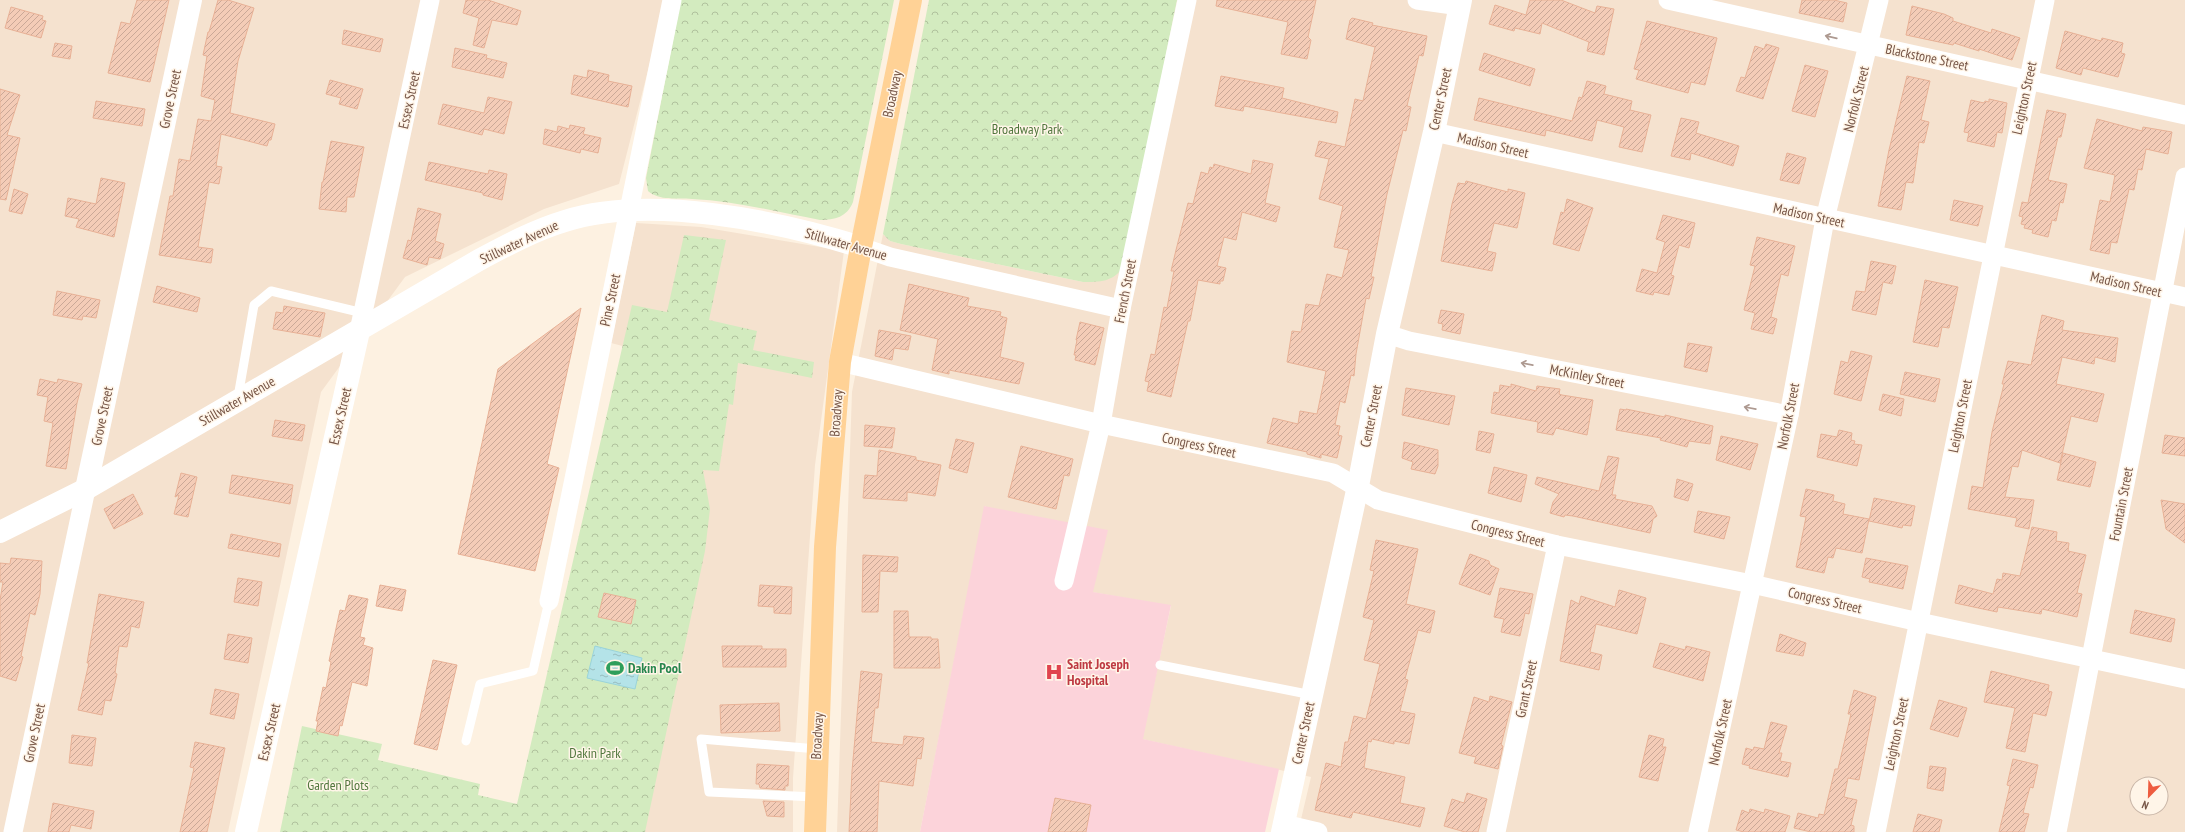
<svg xmlns="http://www.w3.org/2000/svg" width="2185" height="832" font-family="'PT Sans Narrow',sans-serif">
<style>
.residential{fill:#f5e2cf;fill-rule:evenodd}
.medical{fill:#fcd3da}
.forest{fill:url(#forest-crowns)}
.water{fill:url(#water-ripples);stroke:#9ad4da}
.building{fill:url(#building-hatch);stroke:#e8b196}
.lines{fill:none;stroke-linecap:round;stroke-linejoin:round}
.service{stroke:#fff;stroke-width:9}
.minor{stroke:#fff;stroke-width:19}
.tertiary{stroke:#fff;stroke-width:22}
.secondary{stroke:#fff;stroke-width:22}
.primary{stroke:#ffd296;stroke-width:22}
.oneway{stroke:#ad9990}
.labels{text-anchor:middle;dominant-baseline:central;stroke-width:3;stroke-linejoin:round;paint-order:stroke}
.street-label{font-size:14px;fill:#765546;stroke:#fff5e8}
.park-label{font-size:14px;fill:#50763c;stroke:#fff5e8}
.health-label{font-size:14px;font-weight:bold;fill:#be3a42;stroke:#fff5e8;text-anchor:start}
.leisure-label{font-size:14px;font-weight:bold;fill:#27864d;stroke:#fff5e8;text-anchor:start}
</style>
<defs>
<pattern id="forest-crowns" width="20" height="18" patternUnits="userSpaceOnUse"><rect width="20" height="18" fill="#d3ebbf"/><path d="M2 6a3 3 0 1 1 6 0M12 15a3 3 0 1 1 6 0" fill="none" stroke="#b0c19d"/></pattern>
<pattern id="water-ripples" width="26" height="14" patternUnits="userSpaceOnUse"><rect width="26" height="14" fill="#b4e3e8"/><path d="M2 4q2-2 4 0t4 0M15 11q2-2 4 0t4 0" fill="none" stroke="#97bbbe"/></pattern>
<pattern id="building-hatch" width="6" height="6" patternUnits="userSpaceOnUse"><rect width="6" height="6" fill="#f4ccb7"/><path d="M-1 1l2-2M0 6l6-6M5 7l2-2" fill="none" stroke="#caa897"/></pattern>
</defs>
<rect width="100%" height="100%" fill="#fdf1e1"/>
<!-- residential -->
<g class="residential">
<polygon points="0,0 666,0 619,184 544,209 405,277 321,392 228,832 0,832"/>
<path d="M1177,0H2185V832H1298L1311,777L1142,739L1171,606L1092,592L985,506L920,832H837L852,392L883,234L890,241L901,244L1083,282L1123,267ZM2137,784H2161V808H2137Z"/>
<polygon points="636,223 701,227 844,251 815,465 793,778 793,832 643,832 708,368 611,343"/>
</g>
<!-- medical -->
<polygon class="medical" points="984,506 1108,530 1093,592 1171,605 1143,739 1279,769 1265,832 920,832"/>
<!-- forest -->
<g class="forest">
<path d="M681,0H894L853,202C847,217 835,220 820,220C778,212 735,201 692,199C678,198 659,201 648,191L646,178Z"/>
<path d="M929,0H1177L1123,267C1113,282 1100,282 1083,282L901,244L890,241L883,234Z"/>
<polygon points="684,235 726,240 709,320 757,331 753,350 814,362 812,378 738,363 733,405 729,404 719,471 703,470 710,509 705,551 645,832 280,832 302,726 382,744 378,760 480,784 478,795 517,804 632,305 667,312"/>
</g>
<!-- water -->
<polygon class="water" points="595,646 642,658 635,689 587,678"/>
<!-- building -->
<g class="building">
<polygon points="137,0 169,0 150,82 108,73 121,22 130,24"/>
<polygon points="218,0 228,0 254,8 238,61 230,113 275,124 271,140 269,140 267,146 221,134 216,166 222,167 219,184 209,182 198,247 213,249 211,263 159,255 170,196 173,196 179,159 190,161 198,119 211,121 215,100 201,96 207,56 203,55 208,32 209,32"/>
<polygon points="466,0 488,0 521,11 517,25 492,20 484,48 473,45 479,18 463,13"/>
<polygon points="1217,0 1316,0 1308,37 1311,40 1307,59 1281,54 1288,22 1216,6"/>
<polygon points="1530,0 1561,0 1595,13 1597,6 1614,9 1604,55 1587,51 1589,42 1542,23 1540,34 1515,28 1514,31 1489,24 1495,5 1526,15"/>
<polygon points="1802,0 1834,0 1847,3 1843,22 1799,13"/>
<polygon points="1912,6 1944,14 1953,18 1953,21 1991,33 1992,29 2020,38 2012,60 1979,49 1979,51 1954,43 1953,45 1906,35"/>
<polygon points="11,7 43,16 42,20 46,21 41,38 5,28"/>
<polygon points="1352,18 1373,23 1372,25 1427,36 1423,56 1419,55 1407,106 1411,107 1406,131 1403,130 1387,194 1371,277 1374,277 1369,299 1366,298 1356,354 1354,376 1351,375 1345,403 1340,401 1335,425 1340,426 1338,435 1342,436 1337,458 1321,454 1321,458 1307,454 1307,452 1267,443 1273,418 1298,424 1300,411 1317,414 1326,371 1287,362 1292,331 1301,332 1306,304 1319,306 1327,274 1342,278 1349,250 1334,247 1343,206 1319,199 1329,159 1315,156 1319,141 1345,147 1355,99 1363,101 1375,47 1346,39 1350,20"/>
<polygon points="1647,21 1717,38 1705,85 1691,82 1688,93 1636,79 1639,70 1634,69"/>
<polygon points="344,30 383,39 380,52 342,44"/>
<polygon points="2065,31 2101,41 2102,38 2123,43 2121,53 2125,54 2118,77 2083,68 2081,75 2056,68"/>
<polygon points="55,43 72,46 70,59 52,56"/>
<polygon points="1766,44 1779,48 1763,99 1736,91 1741,77 1745,78 1755,46 1764,49"/>
<polygon points="455,48 487,55 486,58 507,63 503,78 452,67"/>
<polygon points="1484,53 1535,69 1530,86 1479,70"/>
<polygon points="1805,65 1828,71 1815,117 1792,111"/>
<polygon points="588,70 609,75 608,81 632,86 628,107 571,94 574,75 587,78"/>
<polygon points="1221,76 1284,88 1282,98 1338,112 1336,123 1244,106 1243,111 1215,106"/>
<polygon points="1907,76 1930,81 1921,120 1929,122 1924,143 1919,142 1913,183 1906,182 1901,210 1878,206 1889,150"/>
<polygon points="330,80 363,89 357,109 339,104 341,98 326,94"/>
<polygon points="1587,81 1606,86 1604,94 1632,101 1630,110 1651,115 1642,152 1619,147 1624,127 1597,120 1592,141 1546,130 1545,136 1474,120 1479,98 1572,121 1579,97 1582,98"/>
<polygon points="0,89 20,95 7,135 20,138 6,200 0,199"/>
<polygon points="488,97 512,102 504,134 484,129 482,135 438,124 443,104 484,113"/>
<polygon points="1989,99 2007,103 2002,133 1997,132 1994,147 1967,141 1969,133 1964,132 1971,100 1984,103 1985,101 1989,102"/>
<polygon points="96,101 145,109 142,126 93,118"/>
<polygon points="2047,110 2066,114 2061,137 2058,137 2048,180 2067,184 2063,203 2060,202 2056,221 2052,220 2048,237 2032,233 2033,230 2024,228 2025,225 2021,224 2023,217 2019,216 2022,202 2028,203"/>
<polygon points="1681,118 1699,122 1696,133 1739,146 1733,166 1691,153 1690,160 1671,156"/>
<polygon points="2097,119 2142,131 2143,127 2172,132 2168,154 2146,149 2142,170 2138,169 2134,190 2129,189 2117,243 2111,242 2109,254 2090,250 2100,200 2110,202 2115,175 2084,168"/>
<polygon points="570,125 585,128 583,134 601,138 598,153 581,149 580,153 543,144 545,129 557,132 558,126 569,129"/>
<polygon points="331,141 364,147 354,197 347,197 346,212 319,209 322,182 323,182"/>
<polygon points="1787,153 1806,158 1799,184 1780,180"/>
<polygon points="1253,160 1273,164 1265,203 1280,207 1276,222 1242,212 1236,240 1224,237 1217,266 1226,268 1223,281 1220,281 1220,284 1198,280 1190,321 1188,321 1171,397 1147,391 1149,382 1145,381 1151,354 1155,355 1164,307 1167,308 1174,271 1171,271 1176,250 1188,203 1193,204 1201,172 1208,174 1210,167 1213,168 1214,164 1251,174"/>
<polygon points="429,162 488,174 489,170 507,174 502,200 483,195 483,193 425,180"/>
<polygon points="101,178 125,183 114,237 76,227 79,219 65,216 68,198 96,204"/>
<polygon points="1466,181 1508,192 1508,189 1525,193 1517,228 1494,223 1487,251 1496,253 1492,271 1441,261 1452,204 1458,183 1465,184"/>
<polygon points="14,189 28,194 22,214 9,211"/>
<polygon points="1567,199 1593,208 1579,251 1553,244 1561,212 1564,213"/>
<polygon points="1954,200 1983,206 1978,226 1950,220"/>
<polygon points="418,208 441,214 435,241 444,244 440,259 429,257 427,265 403,258 408,240 411,241"/>
<polygon points="1663,215 1695,223 1689,248 1679,245 1671,275 1674,276 1669,295 1654,292 1653,295 1636,291 1642,269 1657,273 1665,242 1656,239"/>
<polygon points="1757,237 1795,246 1788,276 1781,274 1771,317 1777,319 1773,334 1751,329 1755,313 1744,310 1755,266 1750,265"/>
<polygon points="1871,261 1896,266 1892,284 1883,282 1876,315 1852,310 1856,291 1865,292"/>
<polygon points="1925,280 1958,287 1949,328 1942,327 1938,347 1913,342"/>
<polygon points="909,284 969,298 967,306 1001,312 1000,316 1007,318 1000,357 1024,363 1019,384 949,370 949,374 932,370 938,339 900,330"/>
<polygon points="157,286 200,298 197,312 153,302"/>
<polygon points="57,291 100,300 96,318 83,316 82,320 53,315"/>
<polygon points="284,306 325,313 320,337 273,329 276,312 283,313"/>
<polygon points="581,308 547,464 559,468 535,571 458,554 498,369"/>
<polygon points="1441,310 1464,314 1460,334 1442,330 1443,324 1438,323"/>
<polygon points="2042,315 2064,321 2062,330 2118,338 2115,362 2095,357 2094,364 2062,357 2056,384 2104,394 2097,422 2071,416 2060,463 2022,450 2018,467 2012,466 2005,497 2034,500 2029,529 2015,526 2017,518 1968,509 1972,486 1983,488 1992,432 2004,384 2002,384 2008,361 2031,365"/>
<polygon points="1080,322 1104,328 1095,365 1075,360 1076,355 1074,355 1077,340 1076,340"/>
<polygon points="879,330 911,336 908,350 894,348 892,360 875,356"/>
<polygon points="1688,343 1712,347 1707,372 1684,367"/>
<polygon points="1851,351 1872,356 1861,401 1834,394 1841,361 1848,363"/>
<polygon points="1905,372 1940,379 1935,402 1900,394"/>
<polygon points="40,379 57,383 58,379 82,384 77,403 66,469 46,466 53,423 44,421 48,397 37,395"/>
<polygon points="1511,384 1536,391 1537,386 1560,389 1559,394 1562,395 1593,400 1587,435 1556,428 1553,435 1537,432 1538,422 1491,413 1494,392 1499,393 1500,385 1511,387"/>
<polygon points="1406,388 1455,396 1449,425 1402,415"/>
<polygon points="1883,394 1904,399 1901,416 1879,410"/>
<polygon points="1620,409 1626,410 1626,409 1665,417 1665,415 1713,426 1710,444 1689,441 1687,447 1660,440 1661,438 1616,430"/>
<polygon points="275,420 305,425 302,441 272,436"/>
<polygon points="865,425 895,428 892,448 864,446"/>
<polygon points="1839,430 1852,433 1851,440 1855,441 1854,444 1862,445 1857,466 1817,457 1821,434 1837,437"/>
<polygon points="1479,431 1494,434 1490,453 1476,450"/>
<polygon points="2165,435 2185,438 2185,456 2162,453"/>
<polygon points="1721,436 1758,444 1750,470 1716,460"/>
<polygon points="956,439 974,443 967,473 949,468"/>
<polygon points="1404,442 1438,450 1438,466 1435,474 1411,469 1413,462 1402,458"/>
<polygon points="1021,446 1073,459 1069,476 1064,475 1056,509 1008,497"/>
<polygon points="879,450 916,457 916,460 941,465 935,496 907,492 907,501 863,498 865,475 877,476"/>
<polygon points="2063,453 2096,462 2090,487 2057,480"/>
<polygon points="1608,456 1619,458 1612,495 1616,495 1615,499 1652,506 1657,516 1653,519 1650,533 1573,516 1565,515 1564,517 1550,513 1553,502 1559,494 1535,484 1537,477 1599,491"/>
<polygon points="1494,467 1527,475 1521,502 1488,493"/>
<polygon points="181,473 197,477 188,517 174,514 179,495 175,497"/>
<polygon points="232,475 293,485 290,504 229,493"/>
<polygon points="1677,479 1693,484 1688,501 1674,497"/>
<polygon points="1806,489 1834,495 1833,501 1845,504 1843,514 1869,519 1862,553 1836,548 1833,558 1828,557 1824,573 1796,567 1806,517 1800,516"/>
<polygon points="133,494 143,514 114,529 104,509"/>
<polygon points="1874,498 1915,506 1911,526 1903,525 1902,528 1869,521"/>
<polygon points="2161,500 2185,504 2185,543 2166,529"/>
<polygon points="1698,511 1730,517 1724,539 1694,532"/>
<polygon points="2032,527 2057,532 2056,541 2069,543 2068,551 2086,555 2077,593 2082,594 2077,617 2042,609 2041,614 1998,607 1997,612 1955,603 1959,585 1993,594 1997,579 2002,580 2003,573 2020,576"/>
<polygon points="231,534 281,544 279,557 228,548"/>
<polygon points="1376,540 1418,549 1406,604 1435,611 1430,633 1418,630 1405,679 1408,680 1400,711 1415,714 1409,744 1394,741 1394,744 1372,739 1371,742 1368,741 1364,768 1405,777 1400,803 1425,808 1420,827 1353,812 1351,818 1315,810 1326,763 1341,767 1345,742 1348,742 1354,716 1366,719 1380,664 1364,660 1374,620 1363,617 1374,571 1370,570"/>
<polygon points="1470,554 1489,561 1490,565 1499,569 1490,595 1459,584"/>
<polygon points="863,555 898,557 897,572 880,571 878,612 862,612"/>
<polygon points="11,558 42,561 40,594 35,615 30,613 21,656 23,657 16,681 0,676 0,600 3,582 0,582 0,563 10,564"/>
<polygon points="1866,558 1908,566 1903,589 1869,582 1870,579 1862,577"/>
<polygon points="238,578 262,582 258,606 234,602"/>
<polygon points="380,585 406,590 402,611 376,606"/>
<polygon points="760,585 792,587 791,614 774,613 774,607 758,606"/>
<polygon points="1500,588 1533,594 1529,614 1525,613 1520,636 1501,632 1504,619 1494,617"/>
<polygon points="1619,590 1646,598 1637,634 1596,624 1590,652 1602,655 1599,670 1560,661 1571,600 1579,604 1581,596 1615,607"/>
<polygon points="604,593 636,600 631,624 598,617"/>
<polygon points="99,594 144,602 139,628 131,626 127,647 119,646 115,673 117,674 111,701 105,700 102,715 78,710 89,663 87,663"/>
<polygon points="349,595 368,599 360,637 365,638 363,645 373,648 367,686 352,682 342,726 340,725 338,736 316,731 318,721 316,721 323,687 326,688 331,662 329,661 340,610 345,611"/>
<polygon points="2135,610 2175,619 2171,642 2130,633"/>
<polygon points="894,611 908,611 909,637 931,637 931,639 938,639 940,668 894,668"/>
<polygon points="228,634 252,638 248,663 224,659"/>
<polygon points="1780,634 1806,643 1803,656 1776,651"/>
<polygon points="1660,643 1685,650 1686,646 1710,652 1703,681 1653,667"/>
<polygon points="722,646 762,646 762,649 786,649 786,667 723,667"/>
<polygon points="433,660 457,665 437,750 414,744"/>
<polygon points="861,671 882,674 878,708 875,708 871,742 903,745 904,736 924,738 921,759 917,758 913,786 879,781 877,832 849,832 852,771"/>
<polygon points="1991,671 2049,685 2048,691 2052,692 2046,716 2033,713 2025,752 2006,748 2015,708 1984,702"/>
<polygon points="215,689 239,694 234,719 210,714"/>
<polygon points="1854,690 1876,697 1859,780 1848,778 1844,797 1857,800 1851,825 1854,826 1854,832 1811,832 1794,828 1798,813 1818,818 1819,814 1824,815 1835,769 1838,769 1851,714 1848,714"/>
<polygon points="1490,696 1512,702 1501,745 1503,746 1498,769 1474,763 1476,757 1459,753 1474,697 1489,702"/>
<polygon points="1939,700 1967,708 1958,737 1930,729"/>
<polygon points="779,703 780,731 721,733 720,705"/>
<polygon points="1771,722 1787,726 1779,753 1782,753 1780,761 1791,763 1788,777 1749,768 1750,766 1742,764 1746,748 1753,750 1754,747 1764,749"/>
<polygon points="72,735 96,738 92,766 69,763"/>
<polygon points="1649,735 1664,739 1662,747 1666,747 1658,781 1639,777"/>
<polygon points="195,742 225,748 207,832 180,832 194,768 190,767"/>
<polygon points="2013,759 2038,765 2033,788 2030,787 2023,813 2029,814 2024,832 1999,832 2010,786 2007,785"/>
<polygon points="757,764 789,766 788,786 785,786 785,790 760,788 759,784 756,784"/>
<polygon points="1930,766 1946,768 1943,791 1927,788"/>
<polygon points="1467,793 1487,799 1478,832 1465,832 1444,826 1452,799 1464,803"/>
<polygon points="1055,798 1091,805 1086,832 1048,832"/>
<polygon points="763,801 784,802 784,817 767,816"/>
<polygon points="53,803 94,811 91,829 71,825 69,832 48,832"/>
<polygon points="1750,809 1764,813 1765,809 1790,816 1785,832 1744,832 1736,830 1742,810 1749,813"/>
<polygon points="1918,814 1942,820 1939,832 1913,832"/>
</g>
<g class="lines">
<!-- service -->
<g class="service">
<polyline points="238,397 254,305 271,291 363,313"/>
<polyline points="1160,665 1312,695"/>
<polyline points="466,741 480,684 533,671 549,601"/>
<polyline points="815,797 709,792 701,739 817,749"/>
</g>
<!-- minor -->
<g class="minor">
<polyline points="1417,0 1460,6"/>
<polyline points="1668,0 2185,115"/>
<path d="M1434,132C1684,189 1935,241 2185,297"/>
<polyline points="861,247 890,257 1121,309"/>
<polyline points="359,331 430,0"/>
<polyline points="1387,334 1409,341 1789,415"/>
<polyline points="840,362 1101,424 1333,473 1378,500 1557,545 1752,584 1919,622 2185,679"/>
<polyline points="1064,581 1101,424 1121,309 1187,0"/>
<polyline points="549,601 672,0"/>
<polyline points="1284,824 1318,832"/>
<polyline points="13,832 86,489"/>
<polyline points="1496,832 1557,545"/>
<polyline points="1698,832 1789,415 1825,219 1879,0"/>
<polyline points="1876,832 2045,0"/>
<polyline points="2057,832 2185,177"/>
</g>
<!-- tertiary -->
<g class="tertiary">
<polyline points="86,489 191,0"/>
<polyline points="246,832 359,331"/>
<polyline points="1282,832 1358,486 1387,334 1434,132 1461,0"/>
</g>
<!-- secondary -->
<path class="secondary" d="M0,532L86,489L479,260C507,245 535,230 565,221C649,194 778,221 861,247"/>
<!-- primary -->
<polyline class="primary" points="815,832 825,547 840,362 861,247 911,0"/>
</g>
<!-- one-way arrows -->
<defs><path id="oneway-shaft" d="M-6 0H5M1.5-3L5.5 0L1.5 3" fill="none" stroke-width="1.6" stroke-linecap="round" stroke-linejoin="round"/></defs>
<g class="oneway">
<use href="#oneway-shaft" transform="translate(1831 37) rotate(-167)"/>
<use href="#oneway-shaft" transform="translate(1527 364) rotate(-169)"/>
<use href="#oneway-shaft" transform="translate(1750 408) rotate(-169)"/>
</g>
<!-- icons -->
<defs>
<g id="stadium-bare" transform="scale(1.38)"><path d="M0-5a6.5 5 0 1 0 0 10a6.5 5 0 1 0 0-10ZM-3.5-1.8h7v3.6h-7Z" fill="#2e9e5b" stroke="#fff5e8" stroke-width="2.5" paint-order="stroke"/></g>
<g id="hospital-bare" transform="scale(1.38)"><path d="M-5-5h3v3.5h4V-5h3V5h-3V1.5h-4V5h-3Z" fill="#e0444e" stroke="#fff5e8" stroke-width="2.5" paint-order="stroke"/></g>
</defs>
<g fill-rule="evenodd">
<use href="#stadium-bare" x="615" y="668"/>
<use href="#hospital-bare" x="1054" y="672"/>
</g>
<g class="labels">
<!-- street labels -->
<g class="street-label">
<text transform="translate(1927 57) rotate(12)">Blackstone Street</text>
<text transform="translate(892 94) rotate(-78)">Broadway</text>
<text transform="translate(2024 98) rotate(-78)">Leighton Street</text>
<text transform="translate(170 99) rotate(-78)">Grove Street</text>
<text transform="translate(1440 99) rotate(-78)">Center Street</text>
<text transform="translate(1856 99) rotate(-76)">Norfolk Street</text>
<text transform="translate(409 100) rotate(-78)">Essex Street</text>
<text transform="translate(1493 145) rotate(13)">Madison Street</text>
<text transform="translate(1809 215) rotate(12)">Madison Street</text>
<text transform="translate(519 242) rotate(-25)">Stillwater Avenue</text>
<text transform="translate(846 244) rotate(16)">Stillwater Avenue</text>
<text transform="translate(2126 284) rotate(13)">Madison Street</text>
<text transform="translate(1125 291) rotate(-79)">French Street</text>
<text transform="translate(610 300) rotate(-78)">Pine Street</text>
<text transform="translate(1587 376) rotate(11)">McKinley Street</text>
<text transform="translate(237 401) rotate(-30)">Stillwater Avenue</text>
<text transform="translate(836 413) rotate(-86)">Broadway</text>
<text transform="translate(102 416) rotate(-78)">Grove Street</text>
<text transform="translate(340 416) rotate(-77)">Essex Street</text>
<text transform="translate(1371 416) rotate(-79)">Center Street</text>
<text transform="translate(1788 416) rotate(-79)">Norfolk Street</text>
<text transform="translate(1960 416) rotate(-79)">Leighton Street</text>
<text transform="translate(1199 445) rotate(12)">Congress Street</text>
<text transform="translate(2121 504) rotate(-79)">Fountain Street</text>
<text transform="translate(1508 533) rotate(14)">Congress Street</text>
<text transform="translate(1825 600) rotate(13)">Congress Street</text>
<text transform="translate(1526 689) rotate(-78)">Grant Street</text>
<text transform="translate(269 732) rotate(-77)">Essex Street</text>
<text transform="translate(1720 732) rotate(-78)">Norfolk Street</text>
<text transform="translate(34 733) rotate(-78)">Grove Street</text>
<text transform="translate(1303 733) rotate(-78)">Center Street</text>
<text transform="translate(1896 734) rotate(-78)">Leighton Street</text>
<text transform="translate(817 736) rotate(-87)">Broadway</text>
</g>
<!-- park labels -->
<g class="park-label">
<text x="1027" y="129">Broadway Park</text>
<text x="595" y="753">Dakin Park</text>
<text x="338" y="785">Garden Plots</text>
</g>
<!-- health labels -->
<g class="health-label">
<text x="1067" y="664">Saint Joseph<tspan x="1067" dy="16">Hospital</tspan></text>
</g>
<!-- leisure labels -->
<g class="leisure-label">
<text x="628" y="668">Dakin Pool</text>
</g>
</g>
<!-- north arrow -->
<g transform="translate(2149 796) rotate(203)"><circle r="19" fill="#fff5e8" stroke="#c8b5a7"/>
<path d="M0-3L7 15L0 10L-7 15Z" fill="#ee5c3f"/>
<text y="-6" font-size="11" font-weight="bold" text-anchor="middle" fill="#765546">N</text>
</g>
</svg>
